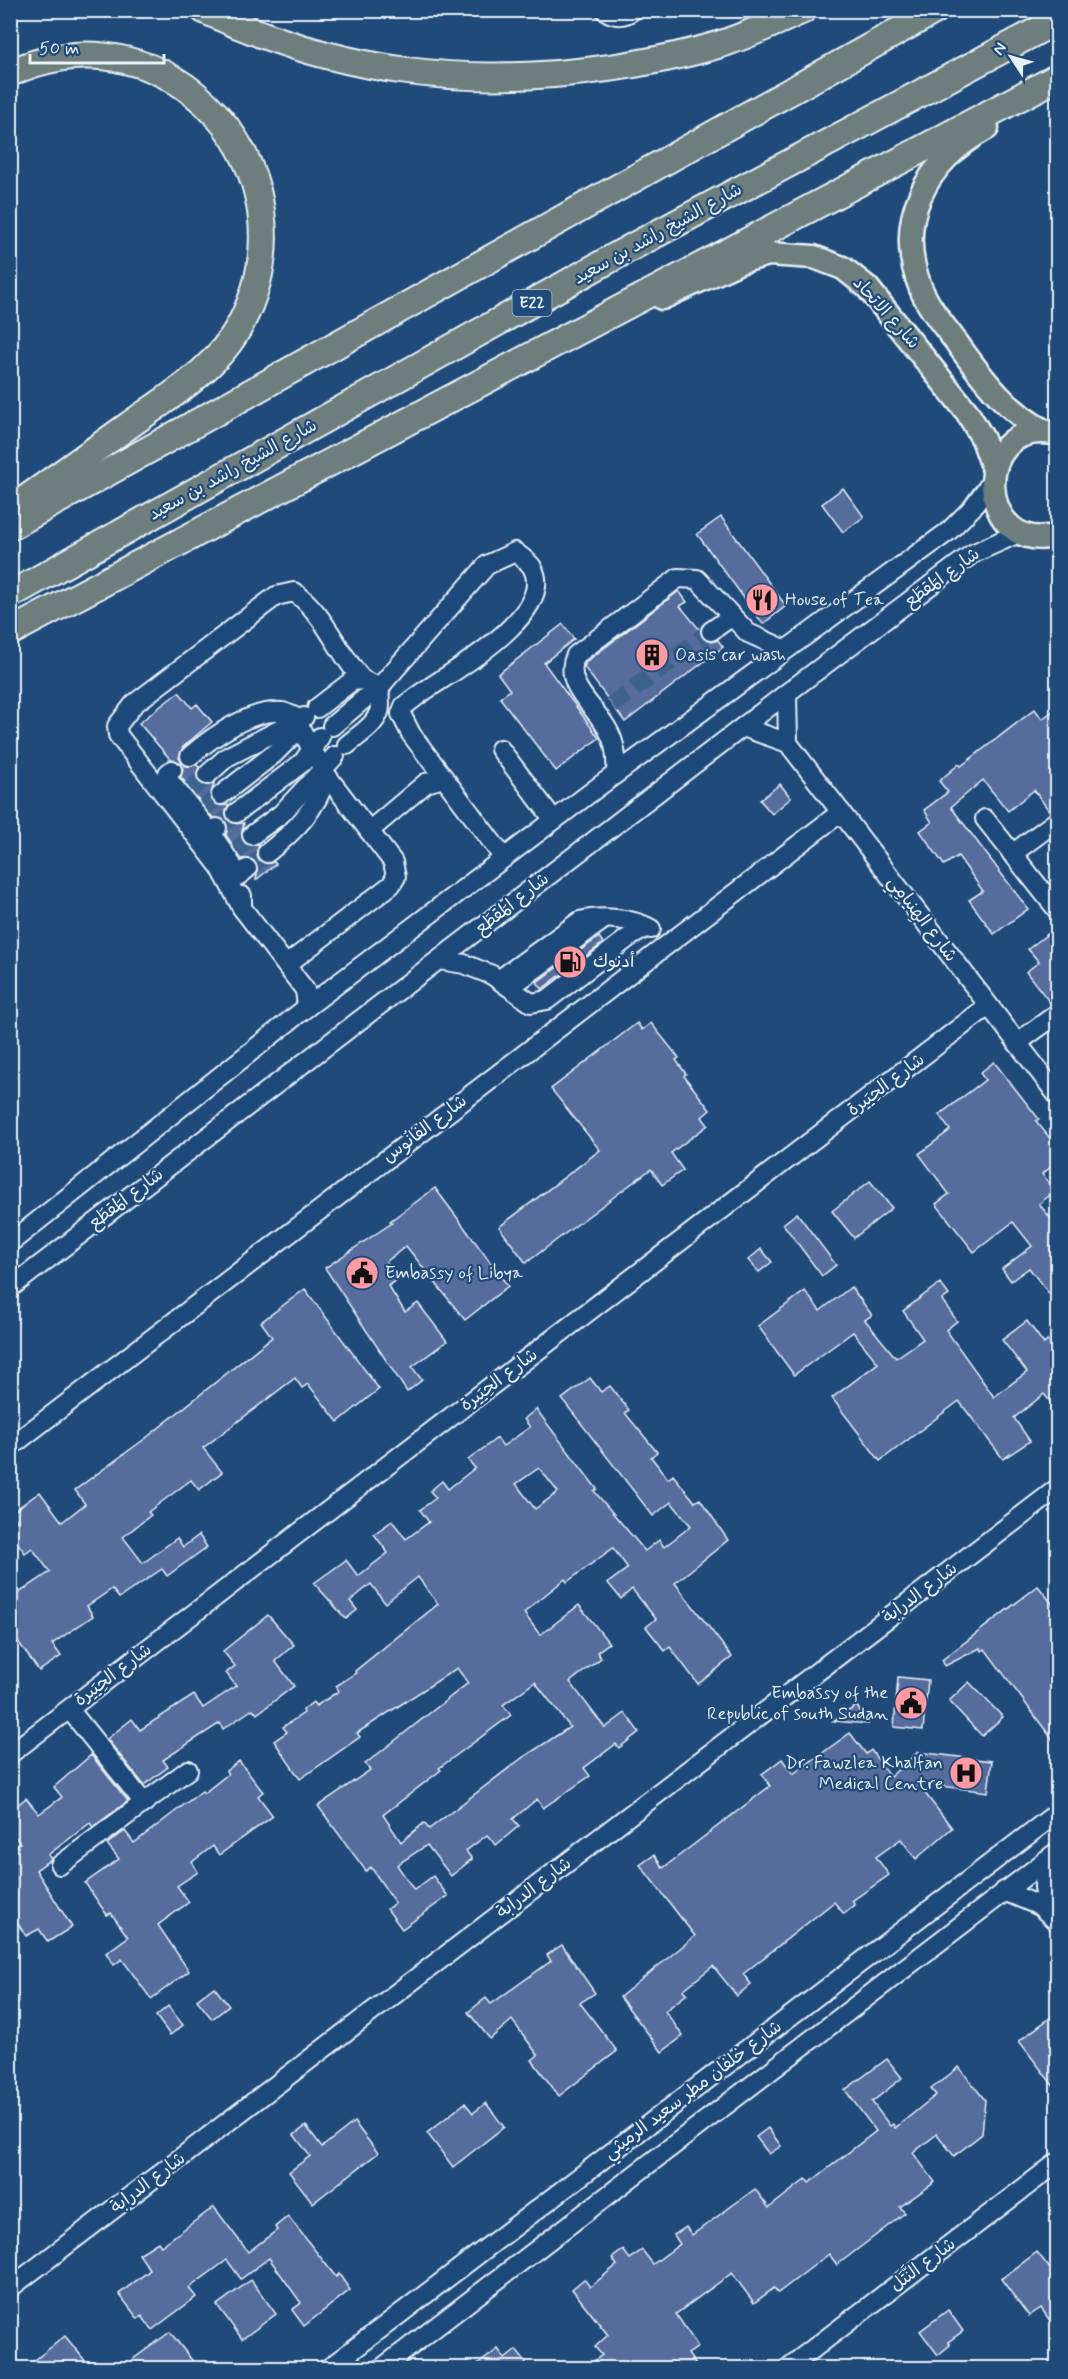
<svg xmlns="http://www.w3.org/2000/svg" width="1068" height="2379" font-family="Mynerve,'Playpen Sans Arabic',sans-serif">
<style>
.building{fill:#576c9c;stroke:#e8f1f8;stroke-width:1.5;fill-rule:evenodd}
.lines{fill:none;stroke-linecap:round;stroke-linejoin:round}
.minor-tunnel{stroke:#3d638d;stroke-width:18;stroke-dasharray:18 9;stroke-linecap:butt}
.minor-casing{stroke:#e8f1f8;stroke-width:22}
.major-casing{stroke:#e8f1f8;stroke-width:27}
.highway-casing{stroke:#e8f1f8;stroke-width:30}
.minor{stroke:#1f4a7a;stroke-width:18}
.major{stroke:#6d7e7c;stroke-width:22}
.highway{stroke:#6d7e7c;stroke-width:26}
.labels{text-anchor:middle;dominant-baseline:central;stroke-width:4.5;stroke-linejoin:round;paint-order:stroke}
.shield{fill:#1f4a7a;stroke:#acbfd2;stroke-width:1.5}
.shield-label{font-size:16px;font-weight:bold;fill:#e8f1f8}
.street-label{font-size:18px;fill:#e8f1f8;stroke:#1f4a7a}
.poi-label{font-size:18px;fill:#e8f1f8;stroke:#1f4a7a;text-anchor:start}
</style>
<rect width="100%" height="100%" fill="#1f4a7a"/>
<filter id="ink" filterUnits="userSpaceOnUse"><feTurbulence type="fractalNoise" baseFrequency=".0167" numOctaves="2"/><feDisplacementMap in="SourceGraphic" scale="12" xChannelSelector="R" yChannelSelector="G"/><feConvolveMatrix kernelMatrix="1 2 1 2 8 2 1 2 1" color-interpolation-filters="sRGB"/></filter>
<g filter="url(#ink)">
<!-- building -->
<g class="building">
<polygon points="843,488 864,517 843,532 822,504"/>
<polygon points="721,517 786,606 763,624 697,534"/>
<polygon points="679,591 687,602 680,606 700,630 702,638 711,642 718,640 723,647 625,722 584,667 586,662"/>
<polygon points="563,624 574,639 544,663 599,738 556,771 500,698 510,690 498,674"/>
<polygon points="179,692 192,708 197,704 212,722 183,747 179,758 186,766 197,765 199,767 196,777 199,783 204,786 214,784 210,797 217,806 229,805 225,814 227,820 232,824 244,823 241,836 243,841 248,845 260,844 256,854 259,860 264,864 274,862 276,864 256,880 258,868 256,863 251,858 242,859 226,835 228,827 226,821 220,817 213,818 181,777 183,769 181,763 170,759 139,723"/>
<polygon points="1058,707 1058,809 1050,812 1034,790 1008,811 983,780 951,807 1028,909 994,934 969,900 983,891 958,856 944,865 920,831 932,822 924,810 948,792 939,781 959,764 961,766 1035,709 1042,719"/>
<polygon points="780,784 791,798 772,814 760,800"/>
<polygon points="1049,933 1058,944 1058,1002 1051,1004 1026,972 1039,962 1028,949"/>
<polygon points="599,937 603,943 542,989 537,982"/>
<polygon points="637,1023 642,1030 651,1023 679,1058 676,1060 686,1074 684,1076 710,1110 702,1117 708,1125 671,1153 683,1170 662,1185 651,1169 526,1263 499,1227 600,1150 551,1089"/>
<polygon points="994,1062 1039,1119 1036,1121 1058,1148 1058,1162 1042,1174 1055,1191 1039,1204 1058,1227 1058,1305 1029,1268 1011,1281 1002,1269 1032,1246 1013,1222 974,1252 936,1204 949,1194 919,1154 950,1130 939,1115 985,1080 980,1073"/>
<polygon points="870,1181 892,1208 854,1238 832,1211"/>
<polygon points="435,1188 508,1286 465,1320 406,1246 386,1262 399,1279 388,1286 405,1312 418,1303 447,1341 412,1367 422,1380 407,1392 325,1268 392,1223 390,1221"/>
<polygon points="797,1213 836,1265 822,1276 783,1224"/>
<polygon points="761,1249 772,1262 759,1272 748,1260"/>
<polygon points="940,1283 949,1295 942,1300 957,1321 946,1330 994,1397 1027,1372 1002,1340 1027,1321 1044,1344 1048,1340 1058,1352 1058,1411 1044,1394 1014,1418 1030,1441 1003,1459 959,1401 880,1461 832,1398 878,1363 853,1332 794,1375 758,1326 805,1291 820,1311 851,1287 872,1315 865,1320 896,1358 923,1339 903,1311"/>
<polygon points="305,1289 379,1389 338,1422 308,1384 302,1388 295,1378 203,1448 222,1472 199,1490 191,1480 148,1512 151,1515 123,1537 143,1563 177,1538 183,1547 199,1535 207,1547 167,1576 162,1569 119,1598 112,1589 87,1606 93,1616 52,1644 61,1656 39,1671 10,1630 10,1599 50,1572 32,1548 25,1553 10,1533 10,1525 17,1520 11,1513 40,1492 62,1522 85,1504 75,1490 146,1438 272,1337 261,1322"/>
<path d="M590,1378L601,1392L610,1386L629,1410L625,1413L657,1452L651,1457L668,1479L673,1475L695,1502L700,1499L728,1540L675,1583L732,1657L698,1684L670,1647L665,1651L646,1627L656,1619L632,1589L621,1599L608,1583L628,1568L613,1548L567,1582L565,1579L534,1604L524,1613L540,1635L579,1605L609,1643L597,1652L601,1658L570,1682L605,1728L625,1713L639,1732L619,1748L616,1744L584,1768L590,1776L543,1808L537,1799L513,1819L519,1826L496,1845L487,1835L466,1851L472,1859L451,1876L427,1845L397,1865L414,1890L433,1876L448,1896L402,1929L387,1909L395,1903L371,1867L366,1871L318,1806L370,1770L365,1764L468,1683L457,1668L357,1733L360,1737L300,1779L274,1741L287,1732L283,1727L304,1713L303,1710L313,1702L316,1706L339,1691L336,1686L356,1673L355,1671L438,1604L418,1577L385,1603L371,1584L350,1601L357,1610L346,1619L314,1583L346,1560L358,1576L388,1553L374,1534L392,1521L406,1539L429,1522L420,1510L436,1498L430,1491L442,1481L448,1489L475,1468L468,1460L497,1438L503,1446L530,1427L524,1419L536,1409L597,1489L594,1491L645,1551L659,1540L664,1547L691,1526L671,1502L653,1516L562,1399ZM539,1468L558,1492L535,1509L516,1484ZM535,1682L570,1727L522,1758L429,1829L424,1823L401,1842L383,1815L441,1770L439,1768L511,1715L503,1705Z"/>
<polygon points="1038,1586 1058,1611 1058,1747 985,1649 982,1651 980,1648 945,1666 942,1660"/>
<polygon points="268,1615 294,1645 275,1661 294,1686 257,1714 253,1709 223,1729 220,1723 163,1760 168,1767 144,1785 107,1739 132,1719 140,1730 194,1695 203,1708 236,1686 226,1673 235,1666 223,1651"/>
<polygon points="898,1677 928,1680 923,1730 894,1727"/>
<polygon points="969,1682 1003,1717 982,1736 949,1701"/>
<polygon points="857,1706 868,1724 833,1721 850,1710"/>
<polygon points="850,1733 866,1754 871,1750 890,1777 918,1752 992,1761 988,1792 917,1783 952,1828 916,1859 901,1839 876,1857 889,1875 852,1901 855,1905 844,1914 834,1902 743,1974 751,1984 737,1996 713,1966 683,1990 687,1994 665,2011 683,2036 662,2052 620,1997 695,1936 640,1865 654,1855 663,1868 770,1786 762,1774 782,1759 793,1774"/>
<polygon points="91,1755 128,1801 93,1827 90,1823 48,1855 51,1859 36,1870 72,1927 48,1942 39,1929 26,1936 10,1912 10,1851 20,1843 10,1830 10,1811 26,1798 39,1814 62,1797 54,1787"/>
<polygon points="239,1761 263,1792 258,1796 273,1816 219,1855 213,1846 192,1862 198,1872 177,1886 189,1902 158,1925 189,1971 151,1999 122,1959 114,1965 106,1953 128,1937 111,1913 107,1915 85,1883 119,1859 107,1844 125,1831 134,1843 202,1791 204,1793 228,1774 226,1771"/>
<polygon points="562,1945 595,1993 580,2003 617,2051 559,2096 532,2060 538,2055 512,2020 490,2039 468,2012 486,1998 491,2004 551,1961 547,1955"/>
<polygon points="214,1987 229,2006 212,2019 197,2000"/>
<polygon points="168,2006 183,2025 170,2035 156,2016"/>
<polygon points="1058,2012 1058,2092 1019,2041"/>
<polygon points="887,2059 902,2078 872,2102 890,2126 893,2124 895,2128 936,2095 931,2089 959,2067 985,2100 982,2134 954,2156 937,2134 913,2153 935,2182 900,2207 905,2213 837,2265 829,2254 778,2293 774,2288 754,2303 732,2273 676,2314 698,2347 688,2354 698,2368 584,2368 602,2355 595,2347 608,2335 572,2289 584,2279 590,2287 617,2265 612,2258 623,2250 630,2259 642,2250 653,2264 680,2244 674,2235 686,2227 692,2235 755,2189 769,2208 806,2179 809,2183 876,2131 845,2090"/>
<polygon points="465,2103 473,2113 486,2103 504,2127 453,2167 427,2133"/>
<polygon points="354,2122 378,2153 313,2203 289,2172 310,2156 294,2135 306,2126 322,2147"/>
<polygon points="768,2128 781,2146 769,2154 756,2137"/>
<polygon points="214,2207 248,2252 277,2230 275,2227 288,2216 336,2277 339,2274 350,2290 304,2326 292,2310 301,2303 269,2258 241,2279 227,2260 189,2288 196,2297 152,2330 142,2316 138,2319 119,2294 150,2270 139,2254 158,2242 161,2246"/>
<polygon points="1037,2252 1058,2279 1058,2332 1041,2308 1029,2316 1001,2279"/>
<polygon points="251,2280 276,2314 242,2339 217,2305"/>
<polygon points="948,2310 963,2331 948,2342 950,2345 938,2355 920,2331"/>
<polygon points="170,2332 198,2368 121,2368"/>
<polygon points="65,2336 91,2368 25,2368"/>
<polygon points="498,2349 505,2359 516,2350 530,2368 473,2368"/>
</g>
<g class="lines">
<!-- minor-tunnel -->
<g class="minor-tunnel">
<polyline points="612,705 711,631"/>
<polyline points="188,792 207,775"/>
<polyline points="202,809 221,795"/>
<polyline points="217,828 236,813"/>
<polyline points="235,852 252,835"/>
<polyline points="247,869 267,853"/>
</g>
<!-- minor casing -->
<g class="minor-casing">
<g id="minor">
<path d="M605,10C614,17 624,17 633,10"/>
<polyline points="711,631 731,617"/>
<polyline points="787,693 788,743"/>
<polyline points="317,708 352,681 363,680 372,684"/>
<path d="M332,726L383,683L487,565L515,552C520,556 528,561 532,567C559,614 447,674 417,696L404,706L401,714L411,734L504,858"/>
<polyline points="743,727 788,743 1058,1096"/>
<path d="M347,745C358,735 380,723 380,706C380,695 378,692 383,683"/>
<polyline points="500,749 554,820"/>
<path d="M190,756C212,737 251,709 282,712C288,713 294,717 300,719L304,717"/>
<polyline points="172,770 168,773 167,778 211,833"/>
<path d="M616,773C617,759 616,745 609,732C597,707 561,685 576,655L678,578L697,579L748,633L784,649"/>
<polyline points="207,775 227,757 300,719 300,728 327,776 393,862 396,877 391,885 286,965"/>
<polyline points="221,795 274,754 300,728"/>
<polyline points="236,813 303,762 320,737"/>
<polyline points="985,819 1058,911"/>
<polyline points="217,828 211,833 232,865"/>
<polyline points="369,831 426,783 443,778"/>
<polyline points="252,835 281,814 335,756"/>
<path d="M267,853C295,831 316,810 327,776"/>
<polyline points="1012,854 1058,820"/>
<polyline points="238,876 247,869"/>
<polyline points="242,896 242,908 305,990 307,1007"/>
<path d="M242,908L220,867L118,735L117,726L134,704L276,596L294,592C325,613 338,654 363,680"/>
<polyline points="439,960 464,964 492,975 531,1003 547,1000 628,938 647,927"/>
<path d="M500,979L580,921C600,916 633,918 651,929"/>
<polyline points="510,987 603,920"/>
<polyline points="1017,1043 1058,1013"/>
<polyline points="10,1243 307,1007 598,787 949,531 972,508 992,481"/>
<polyline points="10,1288 787,693 972,554 1021,532"/>
<polyline points="10,1447 841,812"/>
<polyline points="69,1709 144,1803"/>
<polyline points="10,1754 988,1006"/>
<polyline points="1045,1861 1044,1888 1050,1913"/>
<polyline points="60,1865 188,1770"/>
<polyline points="1004,1891 1040,1906 1058,1923"/>
<polyline points="10,2288 1058,1488"/>
<polyline points="329,2368 1058,1812"/>
<polyline points="382,2368 1058,1851"/>
<polyline points="788,2368 1058,2162"/>
</g>
</g>
<!-- major casing -->
<g class="major-casing">
<g id="major">
<path d="M987,128C926,161 893,220 921,289C930,311 948,330 962,350C986,383 1009,413 1046,432"/>
<polyline points="662,298 740,262 769,254 814,257 843,268 867,287 967,412 983,439 994,470"/>
<path d="M1053,433C969,419 976,558 1058,535"/>
</g>
</g>
<!-- highway casing -->
<g class="highway-casing">
<g id="highway">
<path d="M204,10C339,74 469,89 616,67C654,61 691,54 727,42C753,33 778,21 803,10"/>
<path d="M10,73C171,0 320,172 241,323C218,369 168,397 128,426C89,454 50,482 10,510"/>
<polyline points="10,527 936,10"/>
<polyline points="10,595 630,248 1058,20"/>
<polyline points="10,632 1058,77"/>
</g>
</g>
<!-- minor -->
<use href="#minor" class="minor"/>
<!-- major -->
<use href="#major" class="major"/>
<!-- highway -->
<use href="#highway" class="highway"/>
</g>
</g>
<!-- icons -->
<defs>
<g id="restaurant-disc" transform="scale(1.725)"><circle r="9.5" fill="#ff9aa2" stroke="#1f4a7a"/><path d="M-5-6h1v4h1v-4h1v4h1v-4h1v5L-1.5 .5V6h-2V.5L-5-1ZM5-6V6H3V1.5H1.5Q1.5-4 5-6Z" fill="#111"/></g>
<g id="building-disc" transform="scale(1.725)"><circle r="9.5" fill="#ff9aa2" stroke="#1f4a7a"/><path d="M-4-6H4V6H1V3H-1V6H-4ZM-2.5-4.3h1.7v1.8h-1.7ZM.8-4.3h1.7v1.8H.8ZM-2.5-1h1.7V.8h-1.7ZM.8-1h1.7V.8H.8Z" fill="#111"/></g>
<g id="fuel-disc" transform="scale(1.725)"><circle r="9.5" fill="#ff9aa2" stroke="#1f4a7a"/><path d="M-5.5-6h7V0h2V4h1.3V-2.5L3-4.5l.8-.8L6-3V5H2.5V1h-1V6h-7ZM-4.2-4.7v3.2H.2V-4.7Z" fill="#111"/></g>
<g id="civic-disc" transform="scale(1.725)"><circle r="9.5" fill="#ff9aa2" stroke="#1f4a7a"/><path d="M-.6-6.5H3V-4.5H.6V-3L4-1V1h2V6H-6V1h2V-1L-.6-3ZM-1.2 2.5V6h2.4V2.5Z" fill="#111"/></g>
<g id="hospital-disc" transform="scale(1.725)"><circle r="9.5" fill="#ff9aa2" stroke="#1f4a7a"/><path d="M-5-5h3v3.5h4V-5h3V5h-3V1.5h-4V5h-3Z" fill="#111"/></g>
</defs>
<g fill-rule="evenodd">
<use href="#restaurant-disc" x="762" y="600"/>
<use href="#building-disc" x="652" y="655"/>
<use href="#fuel-disc" x="570" y="962"/>
<use href="#civic-disc" x="362" y="1273"/>
<use href="#civic-disc" x="911" y="1703"/>
<use href="#hospital-disc" x="966" y="1773"/>
</g>
<g class="labels">
<!-- shield labels -->
<rect class="shield" x="512.5" y="290" width="39" height="26" rx="4.5"/>
<g class="shield-label">
<text x="532" y="303">E22</text>
</g>
<!-- street labels -->
<g class="street-label">
<text transform="translate(658 234) rotate(-29)">شارع الشيخ راشد بن سعيد</text>
<text transform="translate(886 313) rotate(48)">شارع الاتحاد</text>
<text transform="translate(233 470) rotate(-29)">شارع الشيخ راشد بن سعيد</text>
<text transform="translate(942 578) rotate(-36)">شارع المَقطَع</text>
<text transform="translate(512 904) rotate(-38)">شارع المَقطَع</text>
<text transform="translate(922 919) rotate(53)">شارع الهِنيامِي</text>
<text transform="translate(886 1085) rotate(-37)">شارع الحِيَيرة</text>
<text transform="translate(425 1129) rotate(-37)">شارع الفانُوس</text>
<text transform="translate(126 1199) rotate(-37)">شارع المَقطَع</text>
<text transform="translate(499 1380) rotate(-37)">شارع الحِيَيرة</text>
<text transform="translate(920 1593) rotate(-37)">شارع الدرابة</text>
<text transform="translate(113 1675) rotate(-37)">شارع الحِيَيرة</text>
<text transform="translate(534 1888) rotate(-37)">شارع الدرابة</text>
<text transform="translate(693 2090) rotate(-37)">شارع خلفان مطر سعيد الرميثي</text>
<text transform="translate(148 2183) rotate(-37)">شارع الدرابة</text>
<text transform="translate(923 2265) rotate(-37)">شارع النَّتَل</text>
</g>
<!-- poi labels -->
<g class="poi-label">
<text x="785" y="600">House of Tea</text>
<text x="675" y="655">Oasis car wash</text>
<text x="593" y="962">أدنوك</text>
<text x="385" y="1273">Embassy of Libya</text>
<text x="888" y="1693" text-anchor="end">Embassy of the<tspan x="888" dy="21">Republic of south Sudan</tspan></text>
<text x="943" y="1763" text-anchor="end">Dr. Fawzlea Khalfan<tspan x="943" dy="21">Medical Centre</tspan></text>
</g>
</g>
<!-- margin -->
<rect width="1068" height="2379" fill="none" stroke="#1f4a7a" stroke-width="36"/>
<rect x="18" y="18" width="1032" height="2343" fill="none" stroke="#e8f1f8" stroke-width="2" filter="url(#ink)"/>
<!-- north arrow -->
<g transform="translate(1011 57) rotate(306)" stroke="#1f4a7a" stroke-width="4.5" paint-order="stroke">
<path d="M0-4.5L10 22L0 15L-10 22Z" fill="#e8f1f8"/>
<text y="-9" font-size="16" font-weight="bold" text-anchor="middle" fill="#e8f1f8">N</text>
</g>
<!-- scale -->
<path d="M30 54v9h134v-9" fill="none" stroke="#e8f1f8" stroke-width="3"/>
<text x="39" y="54" font-size="18" fill="#e8f1f8" stroke="#1f4a7a" stroke-width="4.5" paint-order="stroke">50 m</text>
</svg>
